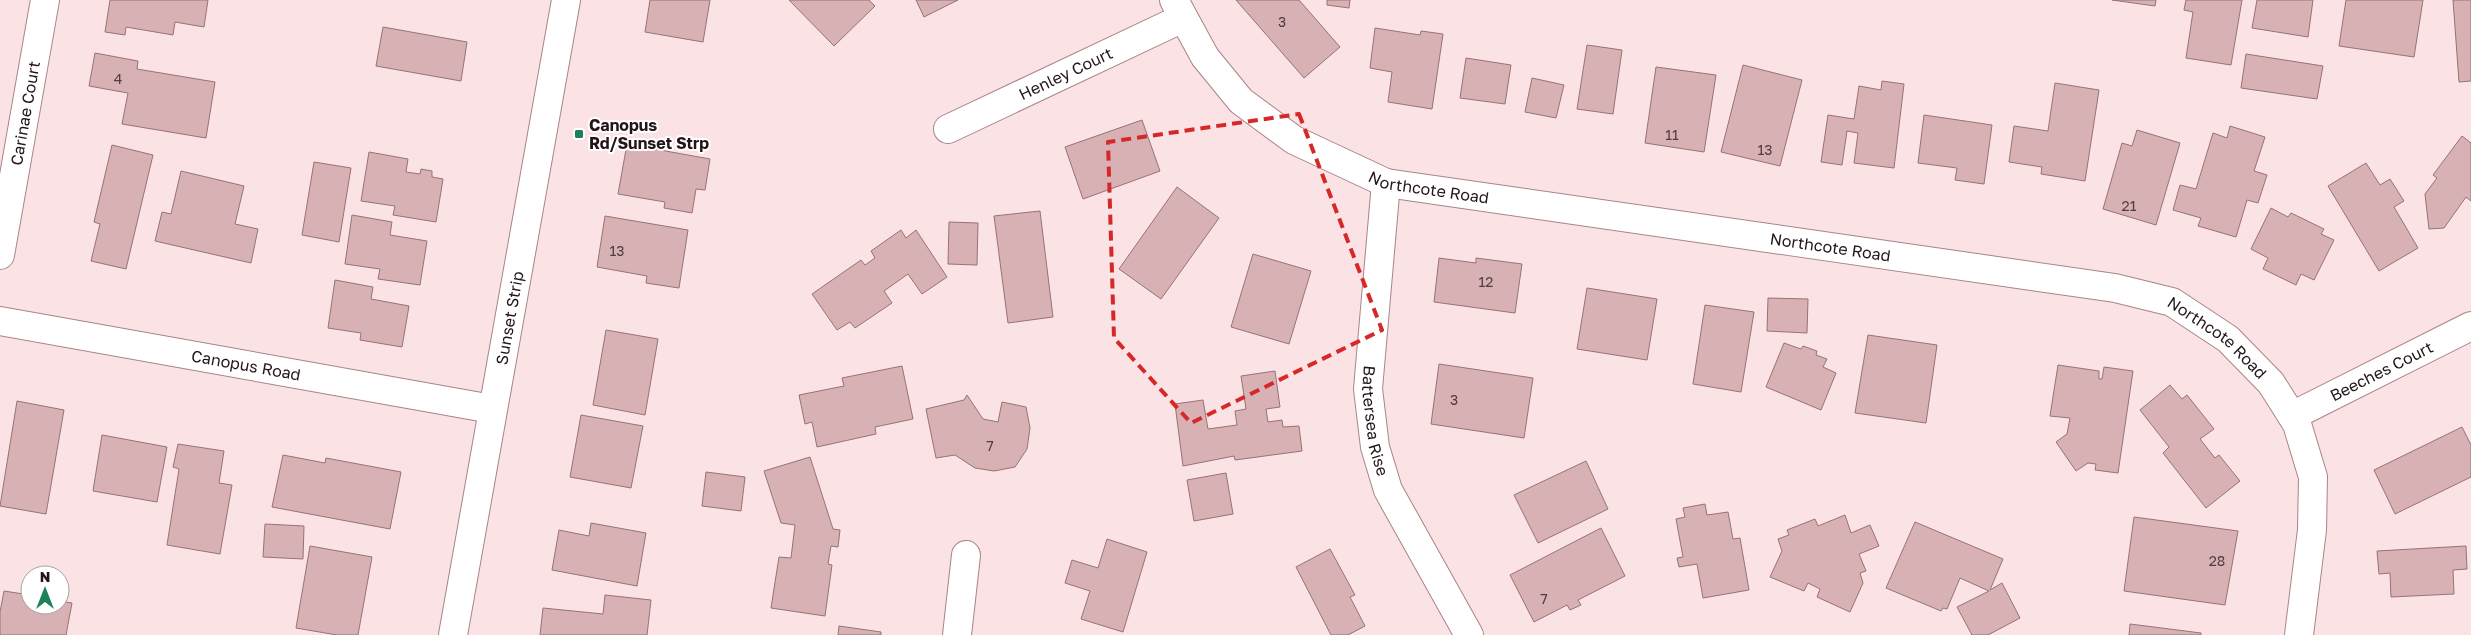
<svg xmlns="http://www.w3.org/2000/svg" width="2471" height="635" font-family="'Golos Text',sans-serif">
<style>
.building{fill:#d8b1b4;stroke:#977276}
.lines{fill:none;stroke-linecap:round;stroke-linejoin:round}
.minor-casing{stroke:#a98487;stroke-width:30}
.tertiary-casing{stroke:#a98487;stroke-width:30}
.minor{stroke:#fff;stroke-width:28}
.tertiary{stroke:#fff;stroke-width:28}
.marked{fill:none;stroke:#d62828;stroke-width:4;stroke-dasharray:10 6;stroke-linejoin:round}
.poi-dot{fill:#1e815a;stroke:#fff;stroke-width:2}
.labels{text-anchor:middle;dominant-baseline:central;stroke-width:4;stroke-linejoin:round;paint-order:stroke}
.number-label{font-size:14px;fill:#513d3f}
.street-label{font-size:16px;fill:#241618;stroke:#fff}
.poi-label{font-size:16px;font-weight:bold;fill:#241618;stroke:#fff;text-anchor:start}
</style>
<rect width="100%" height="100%" fill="#fbe2e4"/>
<!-- building -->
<g class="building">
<polygon points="110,0 208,0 204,27 175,22 173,35 126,27 125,35 105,32"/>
<polygon points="650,0 710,0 703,42 645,32"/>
<polygon points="789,0 869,0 875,6 834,46"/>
<polygon points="916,0 958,0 924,17"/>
<polygon points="1236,0 1299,0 1340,47 1304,78"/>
<polygon points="1327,0 1350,0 1349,8 1327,5"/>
<polygon points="2112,0 2156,0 2155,6"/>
<polygon points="2186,0 2242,0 2231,65 2186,58 2193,12 2184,10"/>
<polygon points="2257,0 2313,0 2308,37 2252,28"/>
<polygon points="2346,0 2423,0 2414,57 2339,46"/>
<polygon points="2453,0 2471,0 2471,81 2459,82"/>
<polygon points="383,27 467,42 461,81 376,66"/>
<polygon points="1375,28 1420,35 1421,31 1443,34 1432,109 1388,102 1392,72 1370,68"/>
<polygon points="1587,45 1622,50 1613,114 1577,109"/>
<polygon points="95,53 138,61 137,69 215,82 206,138 122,124 128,93 89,86"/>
<polygon points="2246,54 2323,66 2317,99 2241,88"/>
<polygon points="1466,58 1511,65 1505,104 1460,98"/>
<polygon points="1743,65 1802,80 1780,166 1721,152"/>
<polygon points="1656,67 1716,75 1704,152 1645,143"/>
<polygon points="1532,78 1564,85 1556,118 1525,112"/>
<polygon points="1882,81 1904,84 1894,168 1854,163 1858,133 1847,131 1842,165 1821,162 1828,115 1854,119 1859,86 1881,90"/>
<polygon points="2055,83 2099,90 2085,181 2041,174 2042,167 2009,162 2014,126 2048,131"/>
<polygon points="1924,115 1992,125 1984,184 1955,180 1957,168 1918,163"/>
<polygon points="1142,120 1160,171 1083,199 1065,147"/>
<polygon points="2230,126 2265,137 2254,171 2267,175 2258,203 2247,200 2236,237 2198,226 2201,218 2173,210 2180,185 2196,189 2213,133 2227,138"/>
<polygon points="2137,130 2180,143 2156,225 2103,209 2122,143 2132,146"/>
<polygon points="2462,136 2471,143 2471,201 2466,197 2444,228 2429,229 2425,194 2437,178 2433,175"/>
<polygon points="627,144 710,159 705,190 696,189 692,213 664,208 665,202 618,194"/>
<polygon points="112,145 153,155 126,269 91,261 100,224 94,222"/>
<polygon points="369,152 408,159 406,172 420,174 421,169 432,171 432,177 443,179 436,222 393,215 395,206 361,201"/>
<polygon points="314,162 351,168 339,242 302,235"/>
<polygon points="2366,163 2380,185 2390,179 2404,201 2394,207 2418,248 2379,271 2328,186"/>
<polygon points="181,171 244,186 235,224 258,229 251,263 155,241 162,212 171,214"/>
<polygon points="1177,187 1219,218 1161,299 1119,269"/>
<polygon points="2271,208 2288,217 2291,213 2324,229 2321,234 2334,240 2314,280 2301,274 2296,285 2263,269 2268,258 2251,249"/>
<polygon points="1040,211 1053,317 1008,323 994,216"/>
<polygon points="352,215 392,222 390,235 427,241 420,285 378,279 380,269 345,264"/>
<polygon points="605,216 688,230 679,288 646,283 647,276 597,267"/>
<polygon points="949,222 978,223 977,265 948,264"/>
<polygon points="901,230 906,238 916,230 947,277 922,294 908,274 884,291 892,303 855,328 850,322 837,330 812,294 861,260 865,265 875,258 871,251"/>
<polygon points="1253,254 1311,271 1289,344 1231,327"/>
<polygon points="1439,258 1476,263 1476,258 1522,264 1515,313 1434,302"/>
<polygon points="335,280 373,287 371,299 409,306 402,347 360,340 361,333 328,328"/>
<polygon points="1587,288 1657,299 1647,360 1577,349"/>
<polygon points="1768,298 1808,299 1807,333 1767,331"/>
<polygon points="1705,305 1754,312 1741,392 1693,384"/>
<polygon points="606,330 658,339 645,415 593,405"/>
<polygon points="1868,335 1937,345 1926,423 1855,413"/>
<polygon points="1784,343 1801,349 1803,346 1817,351 1816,355 1827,359 1823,367 1836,373 1821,410 1766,387"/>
<polygon points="1439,364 1533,378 1524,438 1431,424"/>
<polygon points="2058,365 2099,371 2099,379 2102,379 2104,367 2133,371 2118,473 2095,470 2096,464 2088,463 2076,471 2056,442 2067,434 2070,418 2050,416"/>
<polygon points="902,366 913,419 875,427 876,434 817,447 812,422 805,424 799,395 844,386 842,378"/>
<polygon points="1275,371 1280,407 1266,409 1268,422 1282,420 1283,427 1299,426 1302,451 1235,460 1234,456 1183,466 1175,404 1203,400 1208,429 1237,425 1235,411 1246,409 1241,376"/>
<polygon points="2170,385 2182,399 2187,395 2214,429 2200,439 2215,458 2219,455 2240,481 2206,508 2163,453 2169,447 2140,410"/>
<polygon points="967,395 983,419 998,422 1002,402 1026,407 1030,428 1027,449 1015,467 994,471 975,468 955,455 936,458 926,409 964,400"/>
<polygon points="17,401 64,410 46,514 0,506"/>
<polygon points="581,415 643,426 631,488 570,477"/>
<polygon points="2462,427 2471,445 2471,477 2395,514 2374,470"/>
<polygon points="102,435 167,447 157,502 93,491"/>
<polygon points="178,444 224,451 219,483 232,485 220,554 167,545 179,469 173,467"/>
<polygon points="283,455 325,463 326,458 401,472 390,529 272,507"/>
<polygon points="810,457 833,529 840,530 838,547 831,546 828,564 832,565 825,616 771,608 779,557 791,558 795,525 781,523 764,471"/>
<polygon points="1586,461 1608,509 1538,543 1514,495"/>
<polygon points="706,472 745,477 741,511 702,506"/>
<polygon points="1226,473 1233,514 1194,521 1187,480"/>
<polygon points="1705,504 1707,515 1728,512 1733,539 1740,538 1749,590 1703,598 1697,564 1679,567 1677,558 1683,557 1676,519 1685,517 1683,508"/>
<polygon points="1845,515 1851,533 1870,525 1879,546 1859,554 1866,571 1860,573 1863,583 1850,612 1817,597 1820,589 1808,583 1804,591 1770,577 1782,551 1778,539 1789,535 1787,530 1815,519 1818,526"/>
<polygon points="2134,517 2238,531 2225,605 2124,591"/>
<polygon points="1915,522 2003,559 1990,590 2002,583 2020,618 1988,635 1972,635 1957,607 1989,591 1960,578 1947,609 1943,608 1941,611 1886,588"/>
<polygon points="591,523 646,533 637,586 552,570 559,530 589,536"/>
<polygon points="265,524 304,526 303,559 263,557"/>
<polygon points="1601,528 1625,576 1578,600 1581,605 1570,610 1567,605 1534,622 1510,575"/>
<polygon points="1107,539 1147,552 1123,632 1081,619 1090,591 1065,583 1072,560 1098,568"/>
<polygon points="310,546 372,557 358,635 337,635 296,628"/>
<polygon points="2466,546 2467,569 2453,570 2454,594 2391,597 2390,573 2379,574 2377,551"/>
<polygon points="1330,549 1355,595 1350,597 1365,626 1348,635 1331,635 1296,567"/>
<polygon points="4,591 30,595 30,605 60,605 60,601 72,603 66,635 0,635 0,612"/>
<polygon points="605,595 651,600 647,635 540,635 543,608 603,614"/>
<polygon points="2130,624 2201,633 2201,635 2129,635"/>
<polygon points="839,626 881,632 881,635 838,635"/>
</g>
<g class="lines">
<!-- minor casing -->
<g class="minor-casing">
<g id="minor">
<path id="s1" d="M1174,0L1205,57L1241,101L1294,140L1386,183L2115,288L2172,302L2228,339L2271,383L2297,424L2313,477L2312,530L2299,635"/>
<path id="s2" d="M948,129L1183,18"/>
<path id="s3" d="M1386,183L1368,389L1375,447L1388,490L1469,635"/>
<path id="s4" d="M0,255L45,0"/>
<path id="s5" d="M0,321L492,409"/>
<path id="s6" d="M2292,416L2471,326"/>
<polyline points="957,635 966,555"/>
</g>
</g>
<!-- tertiary casing -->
<g class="tertiary-casing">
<g id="tertiary">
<path id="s7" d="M453,635L566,0"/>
</g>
</g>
<!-- minor -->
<use href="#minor" class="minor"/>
<!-- tertiary -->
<use href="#tertiary" class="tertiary"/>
</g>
<!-- marked area -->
<path class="marked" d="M1299,114L1382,330L1191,423L1114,338L1108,142Z"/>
<!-- markers -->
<rect class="poi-dot" x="574" y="129" width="10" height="10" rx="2.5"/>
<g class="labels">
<!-- number labels -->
<g class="number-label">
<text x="1282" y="21">3</text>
<text x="118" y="78">4</text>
<text x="1672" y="134">11</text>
<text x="1765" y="149">13</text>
<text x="2129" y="205">21</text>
<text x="617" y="250">13</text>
<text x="1486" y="281">12</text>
<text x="1454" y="399">3</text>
<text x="990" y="445">7</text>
<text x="2217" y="560">28</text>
<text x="1544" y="598">7</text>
</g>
<!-- street labels -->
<g class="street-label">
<text stroke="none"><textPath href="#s2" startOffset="130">Henley Court</textPath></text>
<text stroke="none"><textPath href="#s4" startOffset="144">Carinae Court</textPath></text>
<text stroke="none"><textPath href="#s1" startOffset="332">Northcote Road</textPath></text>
<text stroke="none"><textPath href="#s1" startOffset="738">Northcote Road</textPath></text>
<text stroke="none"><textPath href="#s7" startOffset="322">Sunset Strip</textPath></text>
<text stroke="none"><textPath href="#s1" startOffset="1142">Northcote Road</textPath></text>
<text stroke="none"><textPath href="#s5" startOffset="250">Canopus Road</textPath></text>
<text stroke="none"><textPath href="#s6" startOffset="100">Beeches Court</textPath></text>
<text stroke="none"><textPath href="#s3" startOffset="239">Battersea Rise</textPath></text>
</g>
<!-- poi labels -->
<g class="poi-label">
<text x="589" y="125">Canopus<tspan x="589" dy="18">Rd/Sunset Strp</tspan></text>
</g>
</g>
<!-- north arrow -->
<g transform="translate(45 590)"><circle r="24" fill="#ffffff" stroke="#a7a2a3"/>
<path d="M0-4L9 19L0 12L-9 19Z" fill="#1e815a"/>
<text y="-8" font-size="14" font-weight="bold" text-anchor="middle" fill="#241618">N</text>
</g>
</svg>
